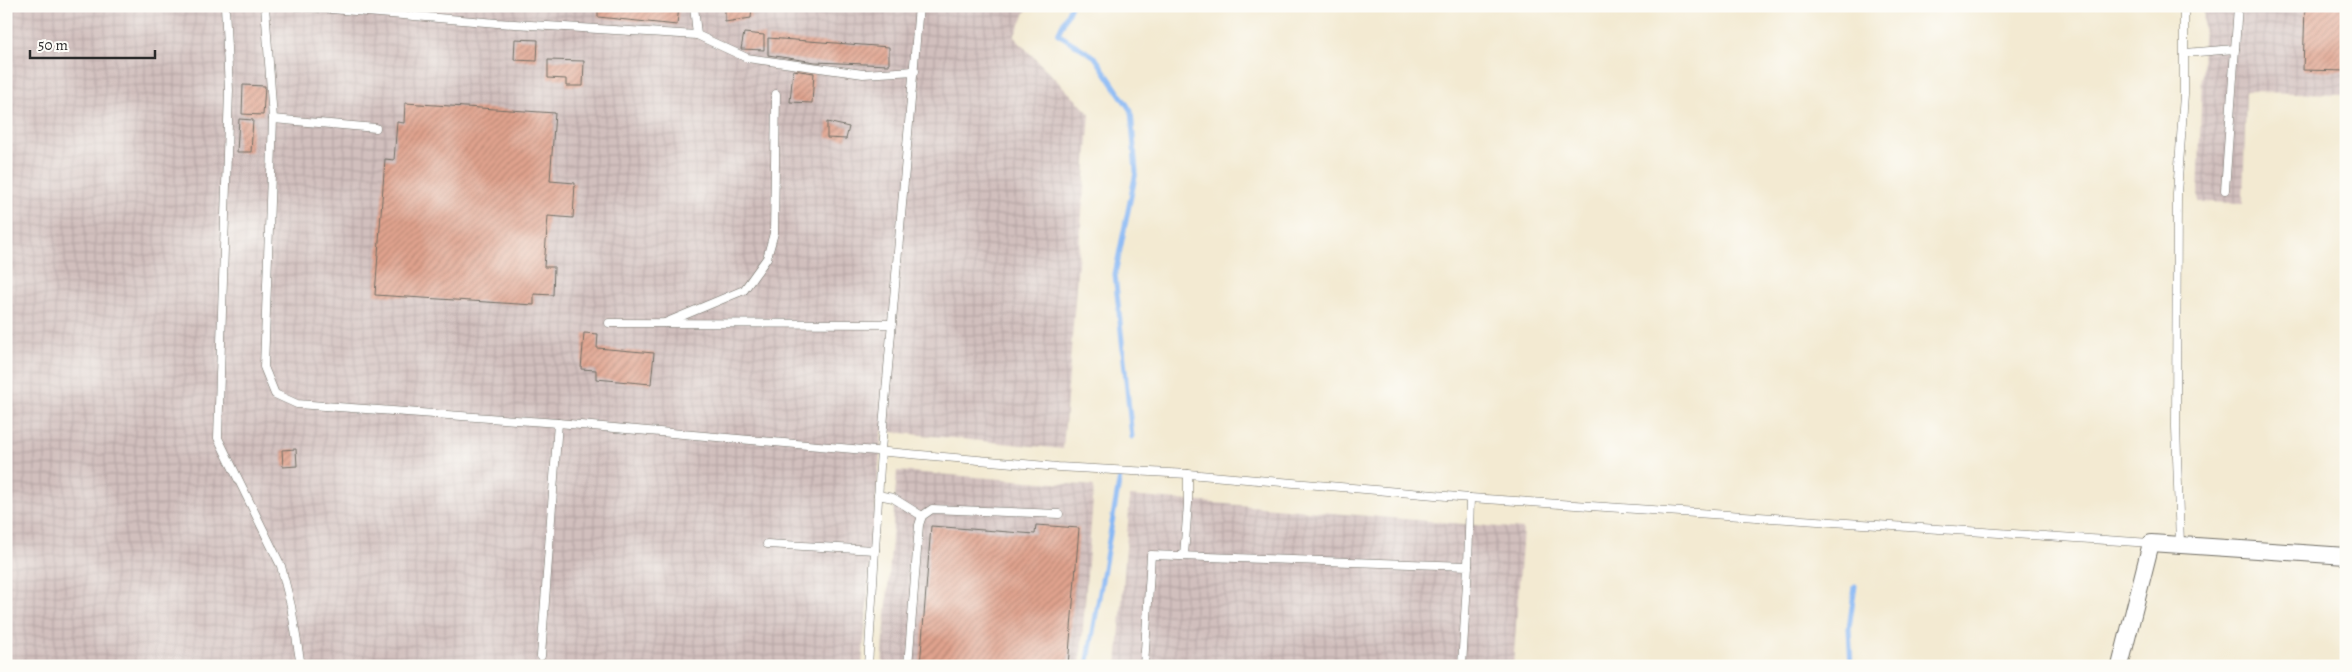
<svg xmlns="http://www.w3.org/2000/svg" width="2352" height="672" font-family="Alegreya,serif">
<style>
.industrial{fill:url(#industrial-grid)}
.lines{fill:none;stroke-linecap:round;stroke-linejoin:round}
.stream{stroke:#88b8f4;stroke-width:5}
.building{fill:url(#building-hatch)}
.lane-casing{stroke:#716e65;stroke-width:9}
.street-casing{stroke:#716e65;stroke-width:18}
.lane{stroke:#fff;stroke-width:8}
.street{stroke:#fff;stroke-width:16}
</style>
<defs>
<pattern id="industrial-grid" width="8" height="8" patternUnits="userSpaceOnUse" patternTransform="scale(1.25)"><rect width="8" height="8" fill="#d1bfbd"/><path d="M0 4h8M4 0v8" fill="none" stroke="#b4a4a3"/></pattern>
<pattern id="building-hatch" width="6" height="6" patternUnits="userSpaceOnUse" patternTransform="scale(1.25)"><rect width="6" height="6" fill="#e0a38e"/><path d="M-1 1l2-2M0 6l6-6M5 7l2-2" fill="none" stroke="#b68574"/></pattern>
</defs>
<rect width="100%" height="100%" fill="#fdfcf7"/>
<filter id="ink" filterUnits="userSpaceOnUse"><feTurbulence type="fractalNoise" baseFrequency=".02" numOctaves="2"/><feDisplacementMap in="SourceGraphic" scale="10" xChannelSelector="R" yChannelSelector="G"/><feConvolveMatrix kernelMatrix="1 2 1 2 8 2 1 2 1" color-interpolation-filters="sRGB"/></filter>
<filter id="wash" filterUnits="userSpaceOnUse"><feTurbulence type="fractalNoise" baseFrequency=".0096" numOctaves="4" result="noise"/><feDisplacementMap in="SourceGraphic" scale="20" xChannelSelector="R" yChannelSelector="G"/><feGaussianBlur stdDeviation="1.12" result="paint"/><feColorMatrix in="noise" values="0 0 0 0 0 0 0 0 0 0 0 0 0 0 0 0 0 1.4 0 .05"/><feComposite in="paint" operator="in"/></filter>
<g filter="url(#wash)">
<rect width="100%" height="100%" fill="#f3ead2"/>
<!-- industrial -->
<g class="industrial">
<polygon points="6,6 1028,6 1014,37 1090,114 1063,449 882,431 862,666 6,666"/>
<polygon points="2204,6 2346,6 2346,94 2246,92 2243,203 2198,202"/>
<polygon points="897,471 1094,486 1080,666 882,666"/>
<polygon points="1130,496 1523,529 1513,666 1117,666"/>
</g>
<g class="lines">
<!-- stream -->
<g class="stream">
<polyline points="1071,6 1058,34 1095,57 1131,111 1136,172 1115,274 1132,437"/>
<polyline points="1087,666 1120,477"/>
<polyline points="1851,666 1849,628 1855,586"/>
</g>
</g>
<g id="blocks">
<!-- building -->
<g class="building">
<polygon points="598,6 679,6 677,25 598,17"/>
<polygon points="725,6 752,6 751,18 725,22"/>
<polygon points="2305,6 2346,6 2346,71 2303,70"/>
<polygon points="744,33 764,35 764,50 741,49"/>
<polygon points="768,38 889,47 889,65 815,62 768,55"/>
<polygon points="515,39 538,40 537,61 514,60"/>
<polygon points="548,60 584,61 583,86 566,86 566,79 548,78"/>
<polygon points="793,70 814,73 812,103 790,102"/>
<polygon points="243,85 265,86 263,115 242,114"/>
<polygon points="405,103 555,113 550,181 575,183 573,218 548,216 544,267 554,267 553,295 534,294 534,305 375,295 385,159 394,160 397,122 404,123"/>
<polygon points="239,119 253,120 251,152 237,152"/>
<polygon points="827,122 849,127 846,139 827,138"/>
<polygon points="584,333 598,334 597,348 654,353 651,384 596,379 596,370 581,369"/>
<polygon points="296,449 297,466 283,467 282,450"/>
<polygon points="1036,525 1079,528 1068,666 920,666 931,526 1035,534"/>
</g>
</g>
</g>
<g filter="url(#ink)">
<use href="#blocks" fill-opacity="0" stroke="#716e65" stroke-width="1"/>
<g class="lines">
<!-- lane casing -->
<g class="lane-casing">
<g id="lane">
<polyline points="225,6 229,90 218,438 281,566 291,606 301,666"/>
<polyline points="265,6 273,119 264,367 275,394 297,404 558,423 1058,467 1188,474 1470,498 2151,543"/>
<polyline points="296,6 497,23 697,35 747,58 863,74 915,71"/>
<polyline points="694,6 697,35"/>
<polyline points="2235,49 2238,6"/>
<polyline points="2185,53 2235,49 2225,190"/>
<polyline points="273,119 376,128"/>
<polyline points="609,323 892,324"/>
<polyline points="665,323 744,290 767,258 774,233 776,94"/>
<polyline points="878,495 893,498 922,516"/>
<polyline points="767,544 875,550"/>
<polyline points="2180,544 2176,427 2177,193 2184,95 2184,6"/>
<polyline points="1184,555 1188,504 1188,474"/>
<polyline points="1468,566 1470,498"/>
<polyline points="541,656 558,423"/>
<polyline points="868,666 881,450 919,6"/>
<polyline points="908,666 919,525 922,516 932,509 1059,514"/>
<polyline points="1144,666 1151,555 1468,566 1462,666"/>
</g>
</g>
<!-- street casing -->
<g class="street-casing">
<polyline id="street" points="2120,666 2151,543 2346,556"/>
</g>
<!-- lane -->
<use href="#lane" class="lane"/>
<!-- street -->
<use href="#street" class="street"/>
</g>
</g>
<!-- margin -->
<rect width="2352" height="672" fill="none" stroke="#fdfcf7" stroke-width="25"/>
<!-- scale -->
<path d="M30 50v8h125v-8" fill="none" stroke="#2b2b2b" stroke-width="2.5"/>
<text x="38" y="50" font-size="15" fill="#2b2b2b" stroke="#fdfcf7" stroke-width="4" paint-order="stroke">50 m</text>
</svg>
